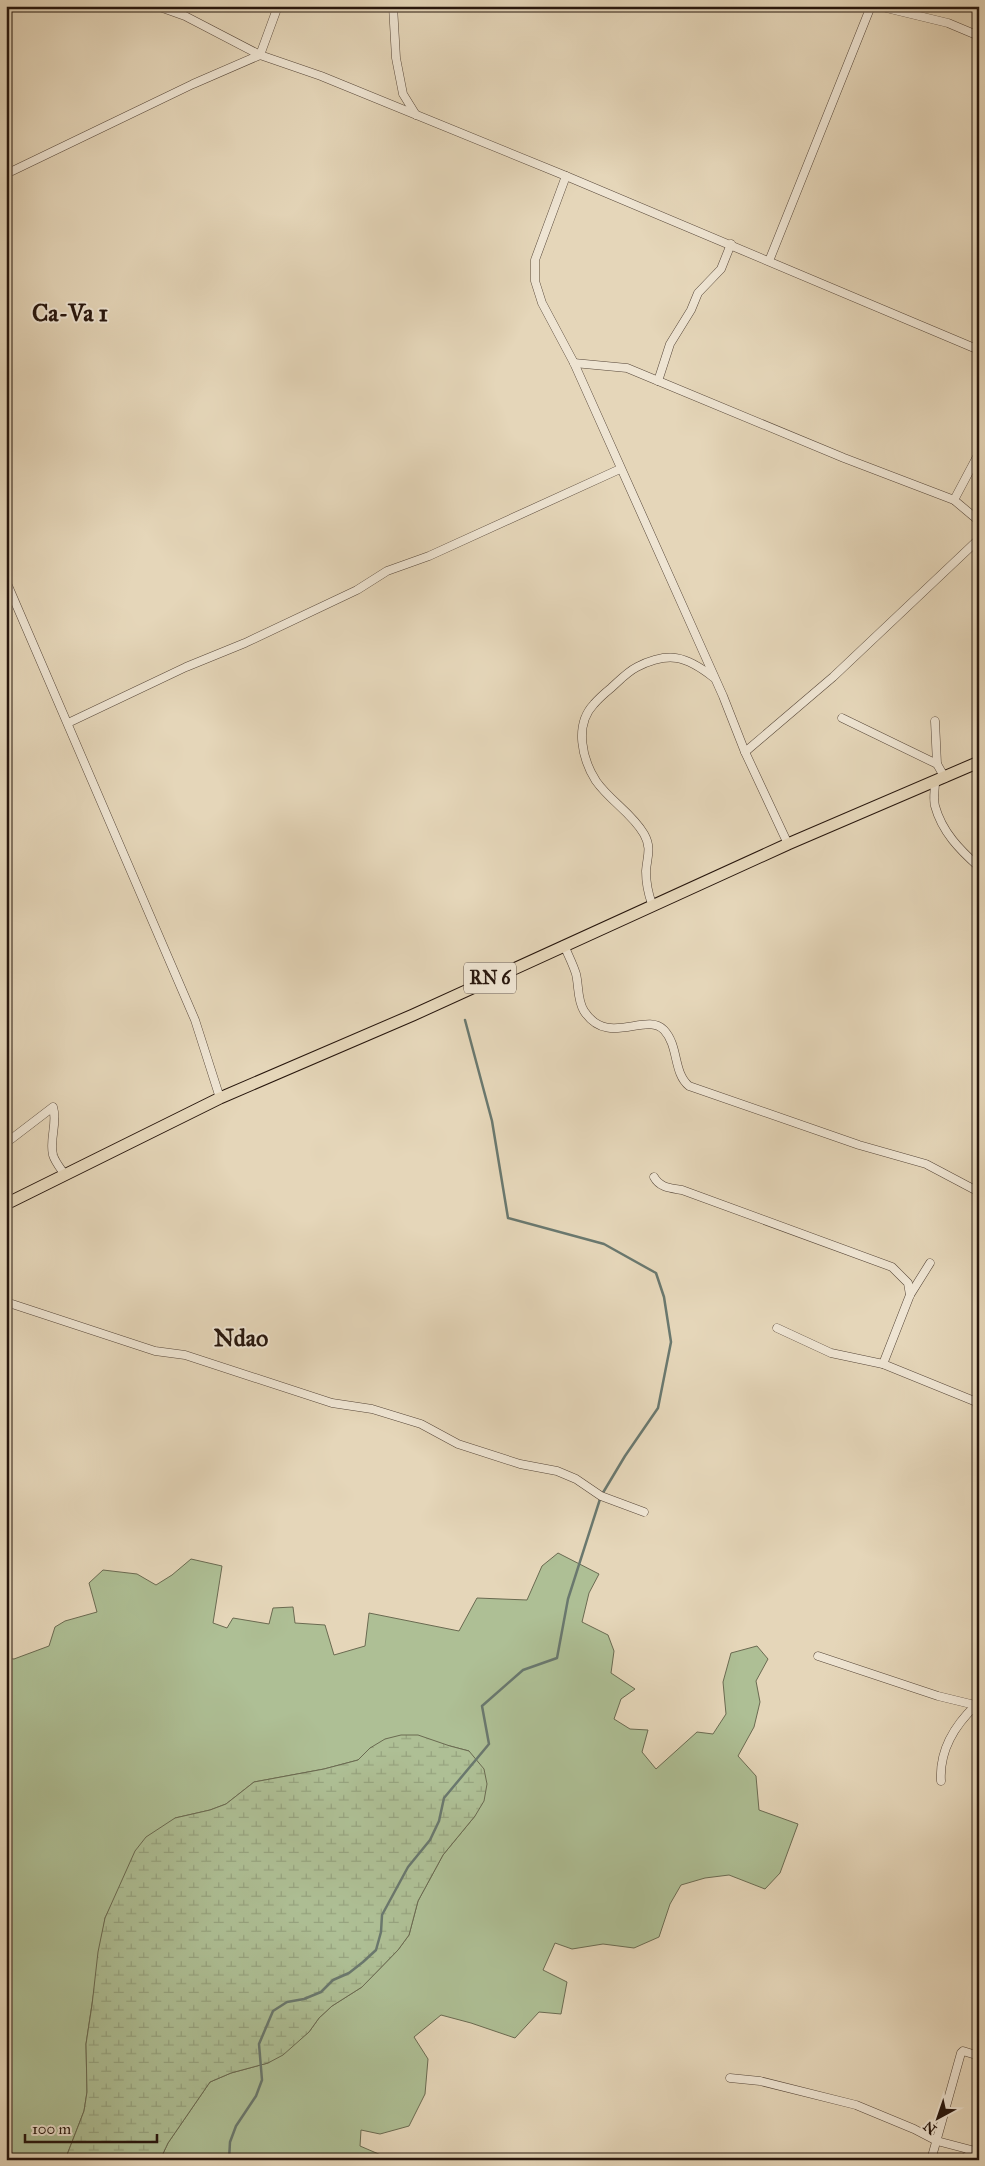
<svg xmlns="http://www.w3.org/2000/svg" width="985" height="2166" font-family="'IM FELL Great Primer',serif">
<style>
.grass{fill:#aebf95;stroke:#6a6a51}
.wetland{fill:url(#wetland-marsh);stroke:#6a6a51}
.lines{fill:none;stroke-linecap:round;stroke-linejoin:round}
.stream{stroke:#6a786e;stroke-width:2.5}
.minor-casing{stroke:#564638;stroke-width:9}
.primary-casing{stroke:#27160d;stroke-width:13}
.minor{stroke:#eee4d2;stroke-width:8}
.primary{stroke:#e5d6b9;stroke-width:11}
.labels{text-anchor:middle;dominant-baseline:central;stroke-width:4;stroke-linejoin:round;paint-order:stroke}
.shield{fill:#eee4d2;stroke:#635448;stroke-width:1}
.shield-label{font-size:18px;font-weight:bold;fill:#27160d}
.district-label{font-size:24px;font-weight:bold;fill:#27160d;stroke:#eee4d2}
</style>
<defs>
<pattern id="wetland-marsh" width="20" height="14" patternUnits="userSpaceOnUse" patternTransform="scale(1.25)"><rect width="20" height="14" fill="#aebf95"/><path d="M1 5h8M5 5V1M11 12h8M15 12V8" fill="none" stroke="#96a37f"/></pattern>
</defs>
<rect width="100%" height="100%" fill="#e5d6b9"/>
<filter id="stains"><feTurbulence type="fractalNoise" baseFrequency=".004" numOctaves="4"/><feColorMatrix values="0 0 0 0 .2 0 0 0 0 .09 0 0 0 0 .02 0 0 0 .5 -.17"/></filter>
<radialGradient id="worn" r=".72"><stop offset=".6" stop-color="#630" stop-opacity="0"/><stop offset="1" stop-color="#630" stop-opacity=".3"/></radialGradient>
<!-- grass -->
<polygon class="grass" points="558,1553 599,1574 589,1593 582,1622 608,1635 614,1651 611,1673 635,1689 621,1699 614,1719 630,1729 648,1730 642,1752 656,1769 697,1732 713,1734 726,1714 723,1682 731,1653 757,1646 768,1659 756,1681 760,1702 754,1727 738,1756 756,1776 759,1810 798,1824 780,1873 765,1889 729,1875 705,1878 681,1885 670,1904 659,1937 634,1948 603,1944 572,1949 555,1943 543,1970 567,1982 561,2014 539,2012 515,2038 471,2023 441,2015 414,2037 428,2059 425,2094 409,2126 380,2134 361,2130 360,2146 388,2158 388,2160 160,2160 168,2143 210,2082 231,2073 268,2063 309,2032 319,2018 332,2006 362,1987 398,1950 409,1935 418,1901 443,1855 475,1816 469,1751 450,1746 370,1748 358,1760 324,1769 254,1782 226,1804 210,1810 175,1818 113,1902 105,1918 86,2044 87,2092 84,2111 65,2160 6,2160 6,1658 14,1659 49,1646 55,1627 65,1621 97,1612 89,1583 103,1570 137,1574 156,1585 172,1575 191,1559 222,1566 213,1623 227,1628 233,1618 269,1624 273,1608 293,1607 295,1623 325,1625 334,1655 365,1646 369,1613 459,1631 477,1598 527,1600 542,1566"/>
<!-- wetland -->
<polygon class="wetland" points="401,1735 418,1735 450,1746 469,1751 484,1769 487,1784 484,1801 475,1816 443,1855 418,1901 409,1935 398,1950 362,1987 332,2006 319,2018 309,2032 283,2055 268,2063 231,2073 210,2082 168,2143 160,2160 65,2160 84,2111 87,2092 86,2044 92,2005 98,1952 105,1918 135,1851 146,1837 175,1818 210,1810 226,1804 254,1782 324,1769 358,1760 370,1748 385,1739"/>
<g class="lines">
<!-- stream -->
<polyline class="stream" points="229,2160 230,2142 236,2126 256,2096 262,2080 259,2044 273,2011 287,2002 304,1999 321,1992 333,1980 349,1973 363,1962 376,1950 381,1932 382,1915 408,1867 430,1840 439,1821 444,1798 489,1744 482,1706 523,1670 557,1658 568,1599 601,1496 625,1456 658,1408 671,1342 664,1297 656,1273 604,1244 508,1218 492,1121 465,1020"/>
<!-- minor casing -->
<g class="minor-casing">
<g id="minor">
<polyline points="157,6 185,16 260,55 321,76 566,176 979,350"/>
<polyline points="393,6 396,58 403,94 416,115"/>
<polyline points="878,6 948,23 979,36"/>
<polyline points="6,174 193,84 260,55 278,6"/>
<polyline points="566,176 535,260 535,281 542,303 574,363 723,696 745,752 788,844"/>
<polyline points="6,242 6,275"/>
<polyline points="769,261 871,6"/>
<polyline points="574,363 627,368 844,458 954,500 979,521"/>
<polyline points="658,381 670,344 691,310 698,293 721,269 731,244"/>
<polyline points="954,500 979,453"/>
<polyline points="6,581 195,1020 220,1098"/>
<polyline points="842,718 937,764"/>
<polyline points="935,721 937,764 945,778"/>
<polyline points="68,723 186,667 245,643 357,590 387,571 429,556 620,469"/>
<polyline points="745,752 833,677 979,539"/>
<path d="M935,782C935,789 933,799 935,806C942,832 960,850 979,867"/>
<path d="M652,904C648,893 646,883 646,871C647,857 652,848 644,834C632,813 610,801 596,781C582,759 574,725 594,704C599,698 605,693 611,688C619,681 627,672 637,667C669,651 686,656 713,677"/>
<path d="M564,945C568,955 573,964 576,974C579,986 577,1000 584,1011C608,1048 646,1011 664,1030C679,1046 673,1073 689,1086L859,1145L926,1164L979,1192"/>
<path d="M6,1143L53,1107C58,1123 49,1139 53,1155C55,1162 61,1169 65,1175"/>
<path d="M654,1177C660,1188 671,1188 682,1190L892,1267L908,1283L910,1295"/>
<polyline points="6,1302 155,1351 185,1355 332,1403 372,1409 421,1424 458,1444 520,1464 557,1471 576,1479 601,1496 644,1512"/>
<polyline points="777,1328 831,1353 883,1364 979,1403"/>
<polyline points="883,1364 910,1295 930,1263"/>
<polyline points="977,1403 979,1422"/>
<polyline points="818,1656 938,1696 979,1706"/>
<path d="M941,1781C939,1750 955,1725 976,1705"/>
<polyline points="730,2078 760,2081 856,2105 914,2129 937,2141 979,2152"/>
<polyline points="931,2160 961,2053 963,2051 979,2056"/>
<polyline points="961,2160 977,2150"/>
</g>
</g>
<!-- primary casing -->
<g class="primary-casing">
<polyline id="primary" points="6,1204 220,1098 413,1015 788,844 979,762"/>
</g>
<!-- minor -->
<use href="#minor" class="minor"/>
<!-- primary -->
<use href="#primary" class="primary"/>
</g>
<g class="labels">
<!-- shield labels -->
<rect class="shield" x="464" y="962.5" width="52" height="31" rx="4"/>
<g class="shield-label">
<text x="490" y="978">RN 6</text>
</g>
<!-- district labels -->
<g class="district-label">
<text x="70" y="313">Ca-Va 1</text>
<text x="241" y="1338">Ndao</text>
</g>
</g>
<!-- margin -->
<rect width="985" height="2166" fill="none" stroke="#e5d6b9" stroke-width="25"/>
<rect x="8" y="8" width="970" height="2151" fill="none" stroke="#27160d" stroke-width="2.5"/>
<rect x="12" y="12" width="960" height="2141" fill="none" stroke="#27160d"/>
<!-- north arrow -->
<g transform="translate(938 2118) rotate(220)" stroke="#eee4d2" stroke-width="4" paint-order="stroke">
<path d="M0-4L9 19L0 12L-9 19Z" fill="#27160d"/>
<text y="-8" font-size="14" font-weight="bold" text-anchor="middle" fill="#27160d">N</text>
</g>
<!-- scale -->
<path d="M25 2134v8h132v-8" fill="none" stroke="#27160d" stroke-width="2.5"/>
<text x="32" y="2134" font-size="15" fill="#27160d" stroke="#eee4d2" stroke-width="4" paint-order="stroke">100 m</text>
<rect width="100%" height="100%" filter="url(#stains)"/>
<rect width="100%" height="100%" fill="url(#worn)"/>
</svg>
